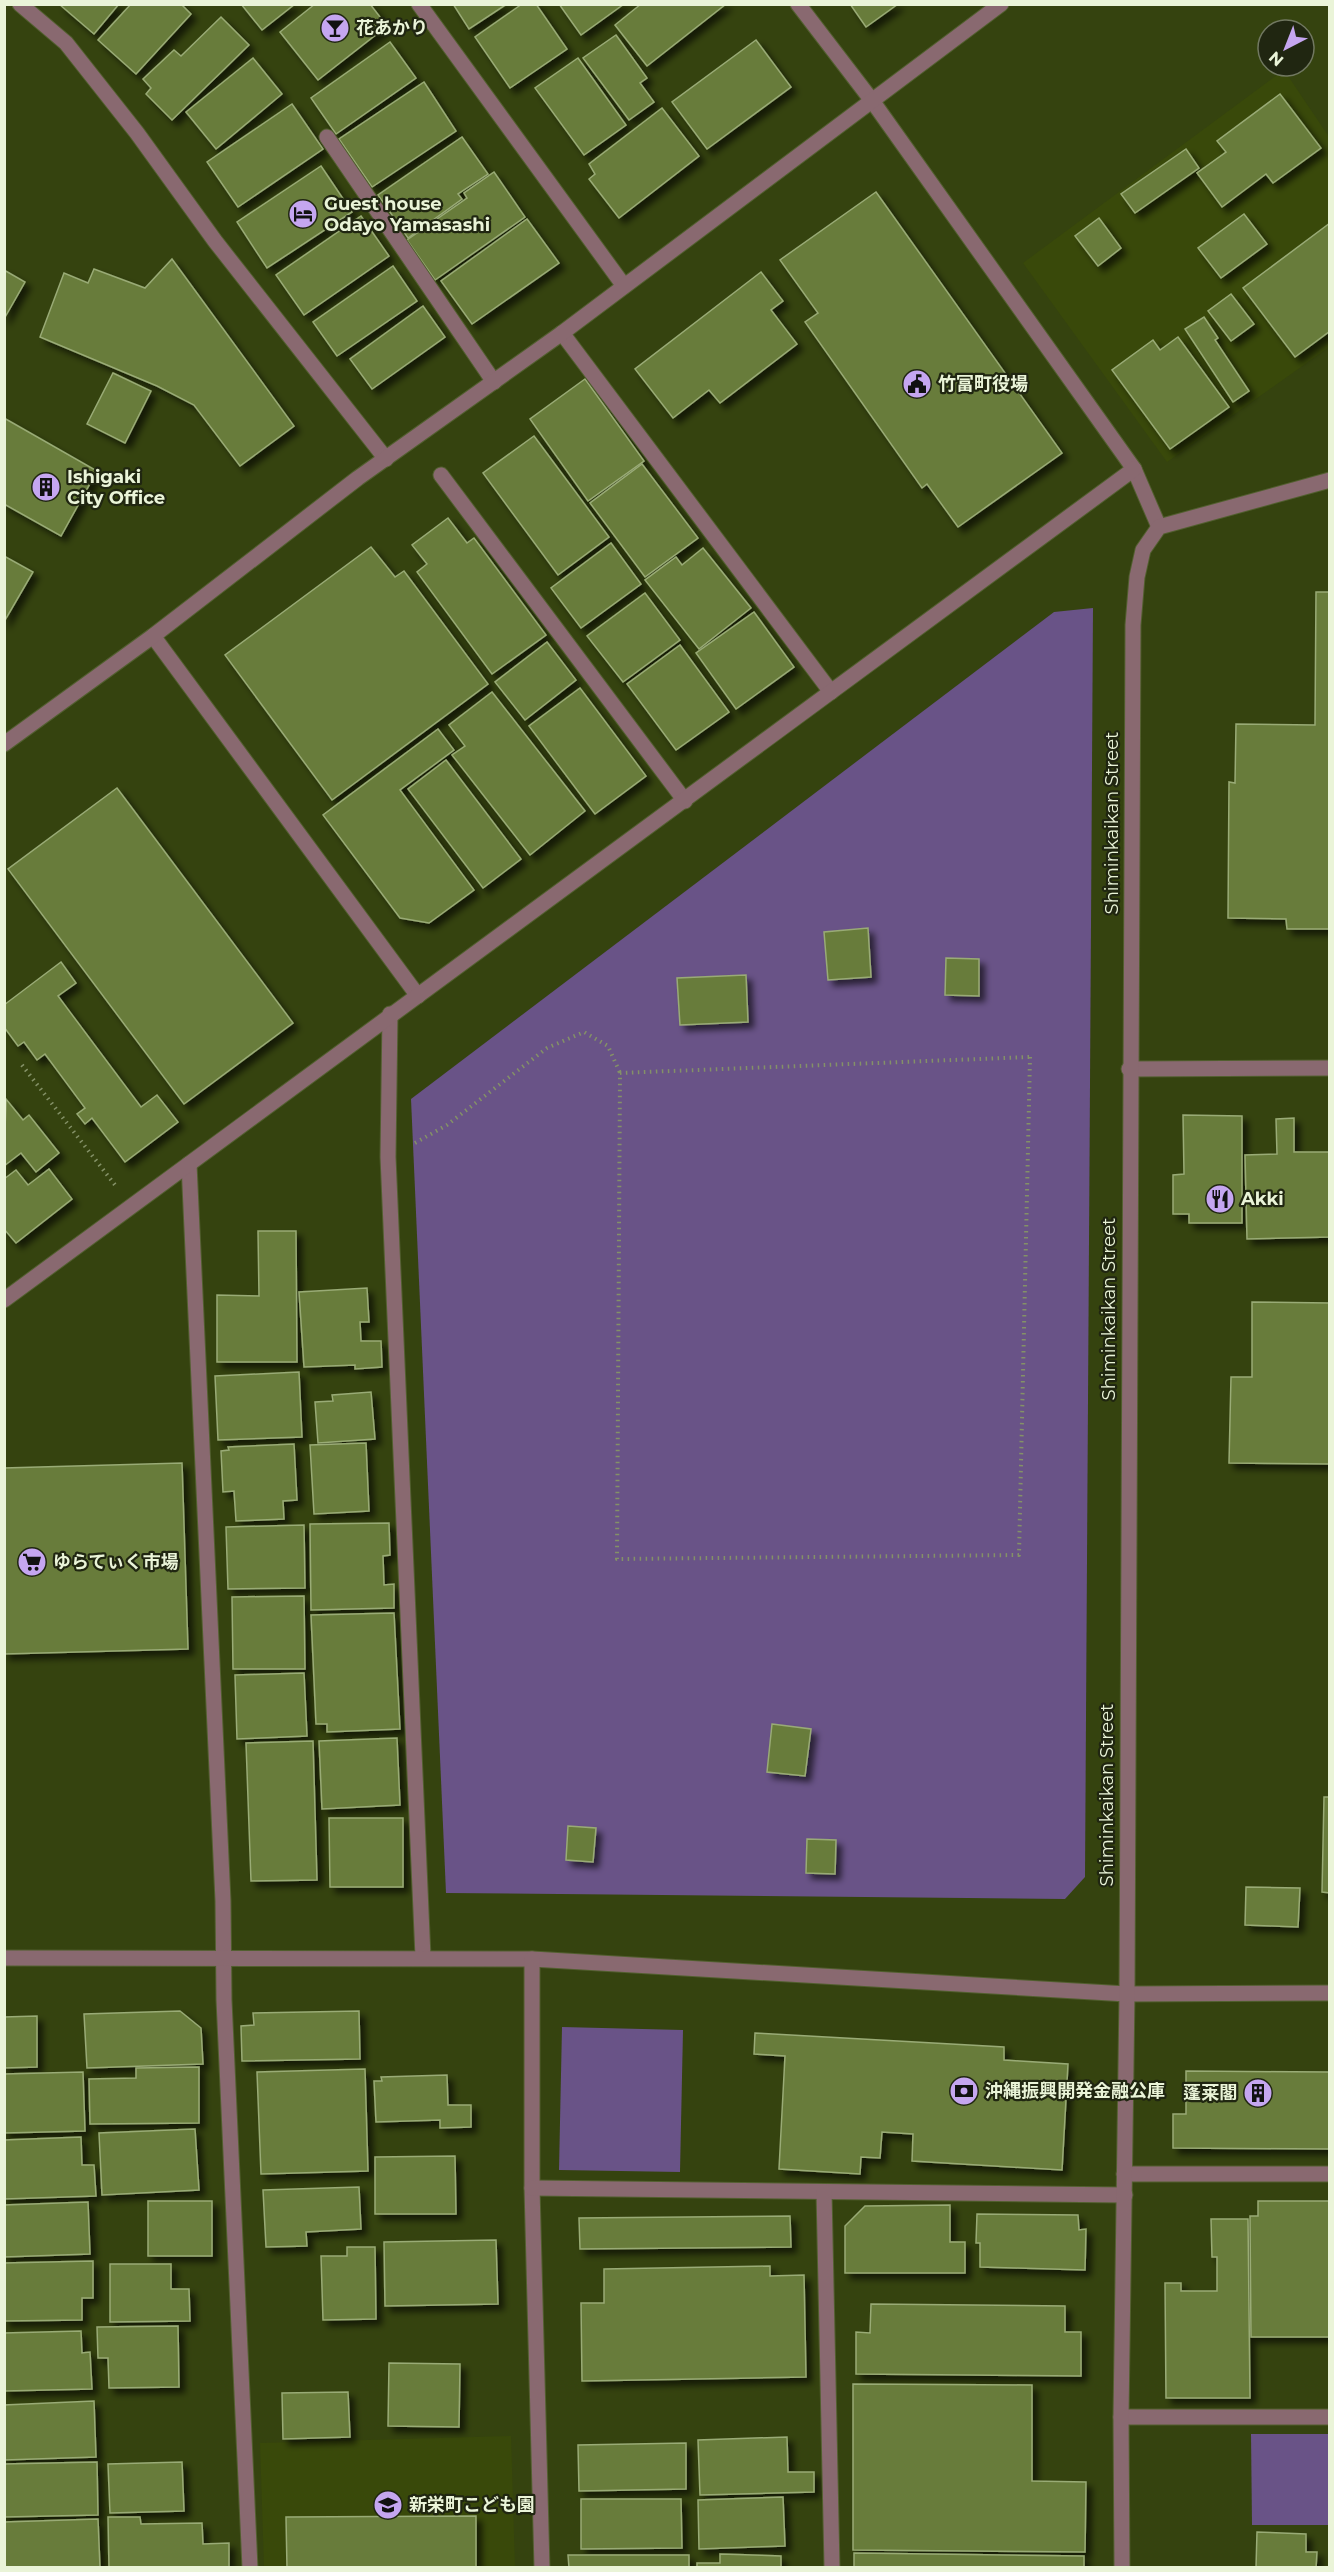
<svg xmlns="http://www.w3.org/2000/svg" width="1334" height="2572" font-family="Montserrat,'Noto Sans JP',sans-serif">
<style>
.built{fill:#39490a}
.green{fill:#695387}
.building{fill:#687b3a;stroke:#99ab76;stroke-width:1.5;filter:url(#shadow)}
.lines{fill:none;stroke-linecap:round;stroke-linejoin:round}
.minor-casing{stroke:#525f2f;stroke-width:17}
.path{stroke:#849167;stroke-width:4;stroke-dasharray:1.5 4.5;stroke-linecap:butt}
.minor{stroke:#896970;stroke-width:15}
.labels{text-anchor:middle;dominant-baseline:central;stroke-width:4.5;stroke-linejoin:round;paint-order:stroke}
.poi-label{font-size:18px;font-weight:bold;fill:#eaf4d8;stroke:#202611;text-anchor:start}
.street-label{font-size:18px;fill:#eaf4d8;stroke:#202611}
</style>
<defs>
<filter id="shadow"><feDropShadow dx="5.5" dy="5.5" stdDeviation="3" flood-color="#0009"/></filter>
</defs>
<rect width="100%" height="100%" fill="#35430f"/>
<!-- built -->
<g class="built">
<polygon points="1284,70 1329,137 1329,347 1167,462 1023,263"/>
<polygon points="511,2436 515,2567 264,2567 260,2443"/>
</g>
<!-- green -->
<g class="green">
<polygon points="1093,608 1085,1877 1065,1899 446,1893 411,1099 1054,612"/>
<polygon points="562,2027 683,2030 680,2172 559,2170"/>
<polygon points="1251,2434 1329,2434 1329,2525 1252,2525"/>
</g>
<!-- building -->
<g class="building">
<polygon points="59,4 119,4 94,34"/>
<polygon points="131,4 181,4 191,14 136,74 98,40"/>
<polygon points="241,4 295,4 262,30"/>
<polygon points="315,4 370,4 387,26 318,80 280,32"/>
<polygon points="453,4 507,4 469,29"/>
<polygon points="522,4 536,4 567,49 510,88 475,37"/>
<polygon points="559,4 624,4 581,35"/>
<polygon points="641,4 726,4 647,66 615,25"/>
<polygon points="850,4 898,4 866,27"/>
<polygon points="221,17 249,45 172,120 146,94 151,88 143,79 174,50 181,56"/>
<polygon points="616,35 647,78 640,83 654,102 629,120 583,58"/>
<polygon points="756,40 791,87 707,149 672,102"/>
<polygon points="390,42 416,78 336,134 311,98"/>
<polygon points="253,58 282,94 216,149 186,112"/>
<polygon points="578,58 626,125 584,155 535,88"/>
<polygon points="424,82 456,131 372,187 339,139"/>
<polygon points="1280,94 1321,148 1273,183 1266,174 1222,207 1197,173 1226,152 1217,141"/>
<polygon points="292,104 323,149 238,207 207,162"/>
<polygon points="662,108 699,156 619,218 589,179 595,174 589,164"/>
<polygon points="462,137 488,174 458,194 462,199 408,238 378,195"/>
<polygon points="1186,149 1199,168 1135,213 1121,194"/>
<polygon points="321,166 352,212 267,268 237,222"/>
<polygon points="494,172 525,217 435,280 407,240 467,198 464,193"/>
<polygon points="876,192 1062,453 958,527 927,484 922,488 805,322 818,313 780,260"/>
<polygon points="1244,214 1267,244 1221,278 1198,248"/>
<polygon points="361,216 389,256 304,315 276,275"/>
<polygon points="1099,218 1121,248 1098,266 1075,236"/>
<polygon points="527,219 559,263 472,324 441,281"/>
<polygon points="1330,223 1330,331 1295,357 1243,288"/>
<polygon points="172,259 294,426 240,466 194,405 157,386 40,337 64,273 88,283 94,269 145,288"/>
<polygon points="393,266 417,301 337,356 313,322"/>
<polygon points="4,270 25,282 4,319"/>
<polygon points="761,272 783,301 771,310 797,344 720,403 709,390 673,418 635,369"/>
<polygon points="1231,294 1254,324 1231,341 1208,311"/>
<polygon points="423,306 445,337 372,389 350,359"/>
<polygon points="1204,317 1218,338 1215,340 1249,391 1233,402 1185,329"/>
<polygon points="1178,337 1229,407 1170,449 1112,370 1153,340 1160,350"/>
<polygon points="113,373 151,391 125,443 87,424"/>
<polygon points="585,379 644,461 588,501 530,419"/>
<polygon points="4,418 97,471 61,536 4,504"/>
<polygon points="534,436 609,537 558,575 483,473"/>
<polygon points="642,464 698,538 645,577 590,503"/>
<polygon points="448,518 467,543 474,538 546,635 492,674 417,572 427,564 412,545"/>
<polygon points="611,543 641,584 581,628 551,588"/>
<polygon points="371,547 395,577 404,571 488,684 332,800 225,655"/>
<polygon points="703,548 751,608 699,649 645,580 676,557 682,565"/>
<polygon points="4,556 33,572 4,622"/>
<polygon points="1316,592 1330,592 1330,929 1287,929 1286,919 1228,918 1229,782 1235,783 1236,724 1315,725"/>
<polygon points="645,593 680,640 623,682 587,636"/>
<polygon points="754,612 794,667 736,709 696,653"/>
<polygon points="547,642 576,680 525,720 495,682"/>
<polygon points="680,645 729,712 676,750 627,684"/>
<polygon points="580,688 646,776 595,814 529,726"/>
<polygon points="492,692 585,811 530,855 452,755 465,746 449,725"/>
<polygon points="438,729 454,750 400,790 474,890 429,923 400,918 323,815"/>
<polygon points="446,760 521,859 483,888 408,789"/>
<polygon points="117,788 293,1023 184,1104 8,869"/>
<polygon points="868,928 871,977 828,980 824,932"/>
<polygon points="946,958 979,959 979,996 945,995"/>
<polygon points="61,962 76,983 58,996 141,1107 157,1095 178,1122 125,1162 92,1118 85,1124 77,1114 85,1108 45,1054 37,1060 24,1042 18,1046 4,1027 4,1005"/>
<polygon points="746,975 748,1022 680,1025 677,978"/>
<polygon points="6,1099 23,1120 29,1115 59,1153 36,1172 21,1153 4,1166"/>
<polygon points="1183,1115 1242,1116 1242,1223 1189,1223 1189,1214 1173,1214 1173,1175 1184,1174"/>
<polygon points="1294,1118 1294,1152 1330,1152 1330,1237 1247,1239 1245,1155 1277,1154 1276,1119"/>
<polygon points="49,1169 72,1199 16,1243 4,1229 4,1179 16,1170 28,1185"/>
<polygon points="258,1231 296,1231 297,1362 217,1362 217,1295 259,1296"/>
<polygon points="367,1288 369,1322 360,1322 361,1341 381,1341 382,1367 355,1369 355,1365 304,1367 299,1292"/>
<polygon points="1252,1302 1330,1303 1330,1464 1229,1463 1231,1377 1252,1377"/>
<polygon points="299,1372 302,1437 218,1440 215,1376"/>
<polygon points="371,1392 375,1439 318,1443 315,1402 333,1401 332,1395"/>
<polygon points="366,1443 369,1511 314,1514 310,1445"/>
<polygon points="294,1444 297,1500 283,1501 284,1519 236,1521 234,1491 223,1492 221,1451 229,1450 228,1447"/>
<polygon points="182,1463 188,1649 4,1654 4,1468"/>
<polygon points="389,1523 390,1555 383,1556 384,1585 394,1584 394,1608 311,1610 310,1524"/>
<polygon points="304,1525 305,1588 228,1589 226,1527"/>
<polygon points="304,1596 305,1669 233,1669 232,1597"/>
<polygon points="394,1613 400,1729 327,1732 327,1724 316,1724 311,1615"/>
<polygon points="304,1673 307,1736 237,1739 235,1675"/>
<polygon points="772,1724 811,1729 805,1776 767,1772"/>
<polygon points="397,1738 400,1805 322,1809 319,1741"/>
<polygon points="313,1741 317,1880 251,1881 246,1743"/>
<polygon points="1324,1797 1330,1797 1330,1893 1322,1892"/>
<polygon points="329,1818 403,1818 403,1887 330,1887"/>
<polygon points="568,1826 596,1828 593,1862 566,1860"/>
<polygon points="807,1839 836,1840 835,1874 806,1873"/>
<polygon points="1246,1887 1300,1888 1298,1927 1245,1925"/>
<polygon points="180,2011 201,2028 203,2064 87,2068 84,2014"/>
<polygon points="359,2011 360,2059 242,2061 241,2026 254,2025 253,2013"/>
<polygon points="37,2016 37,2067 4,2068 4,2017"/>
<polygon points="755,2033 1004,2047 1004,2060 1068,2064 1062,2170 912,2161 913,2134 882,2132 880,2158 861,2157 860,2174 779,2169 785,2056 754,2054"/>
<polygon points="199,2067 199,2123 90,2124 89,2079 136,2078 136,2068"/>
<polygon points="365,2069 368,2171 261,2174 257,2072"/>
<polygon points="1186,2071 1330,2072 1330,2149 1173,2148 1173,2114 1186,2114"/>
<polygon points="83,2072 85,2131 4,2133 4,2074"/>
<polygon points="447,2075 448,2105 471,2105 471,2127 440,2128 440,2120 376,2122 374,2081 382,2081 381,2077"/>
<polygon points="195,2129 199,2190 102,2195 99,2133"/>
<polygon points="81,2137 82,2165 94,2165 96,2196 4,2199 4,2140"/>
<polygon points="455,2156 456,2214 375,2214 375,2157"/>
<polygon points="359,2187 361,2229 306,2232 307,2246 266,2247 263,2190"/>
<rect x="148" y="2201" width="64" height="55"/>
<polygon points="1258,2201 1330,2201 1330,2337 1251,2337 1250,2216 1258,2216"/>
<polygon points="88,2202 90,2254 4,2257 4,2205"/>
<polygon points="950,2205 950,2242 965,2242 965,2273 845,2273 845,2226 865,2206"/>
<polygon points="977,2214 1078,2215 1079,2230 1086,2229 1085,2270 980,2267 980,2243 976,2243"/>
<polygon points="790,2216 791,2247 580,2249 579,2218"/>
<polygon points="1211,2219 1248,2219 1250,2398 1166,2398 1165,2283 1181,2283 1181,2291 1217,2291 1217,2257 1212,2257"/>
<polygon points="496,2240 498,2304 385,2306 384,2242"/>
<polygon points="347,2247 375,2247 376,2319 323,2320 321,2256 347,2256"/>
<polygon points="93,2261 93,2298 82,2298 82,2320 4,2321 4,2263"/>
<polygon points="110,2264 171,2264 171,2289 189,2289 190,2321 110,2322"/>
<polygon points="770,2266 770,2276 804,2275 806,2377 582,2381 581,2303 604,2303 604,2269"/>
<polygon points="871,2304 1065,2306 1065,2332 1081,2332 1081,2376 856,2374 856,2332 870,2333"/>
<polygon points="178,2326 179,2387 109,2388 108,2358 98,2358 97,2327"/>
<polygon points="81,2331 82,2353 90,2352 92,2389 4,2391 4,2333"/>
<polygon points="389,2363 460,2364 459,2427 388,2426"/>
<polygon points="853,2384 1032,2385 1032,2481 1086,2482 1085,2552 853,2550"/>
<polygon points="348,2392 350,2437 283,2439 282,2393"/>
<polygon points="94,2401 96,2457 4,2460 4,2405"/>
<polygon points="787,2437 788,2472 814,2472 814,2492 700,2495 698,2440"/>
<polygon points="686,2443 686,2489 579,2491 578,2445"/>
<polygon points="97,2462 98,2515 4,2517 4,2464"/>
<polygon points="182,2462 184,2511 110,2513 108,2464"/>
<polygon points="783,2497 785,2546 699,2549 698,2500"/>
<polygon points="581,2499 681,2499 682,2548 581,2549"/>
<polygon points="476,2516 476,2568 287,2568 286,2517"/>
<polygon points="108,2517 140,2517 141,2524 202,2523 203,2544 229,2543 229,2568 109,2568"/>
<polygon points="98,2519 100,2568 4,2568 4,2522"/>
<polygon points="1257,2532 1306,2534 1306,2552 1317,2552 1316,2568 1256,2568"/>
<polygon points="854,2553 1084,2556 1084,2568 854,2568"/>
<polygon points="720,2554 781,2556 781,2568 697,2568 697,2563 720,2563"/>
<polygon points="568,2555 689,2555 689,2568 569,2568"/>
</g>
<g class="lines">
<!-- minor casing -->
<g class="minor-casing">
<g id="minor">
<polyline points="20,4 66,43 137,133 215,241 386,459"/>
<polyline points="419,4 624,286"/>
<polyline points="798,4 873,102 1134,469 1159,527"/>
<polyline points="327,137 494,382"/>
<polyline points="562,333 831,692"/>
<polyline points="441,475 685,801"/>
<polyline points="153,636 418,996"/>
<polyline points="4,744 153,636 358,478 562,333 1001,4"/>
<polyline points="390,1014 388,1157 423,1957"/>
<polyline points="1129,1069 1330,1068"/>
<polyline points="189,1164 223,1901 224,2000 250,2568"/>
<polyline points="4,1300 1134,469"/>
<polyline points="4,1958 532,1959 1127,1994 1330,1993"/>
<polyline points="532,1959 532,2188 542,2568"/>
<polyline points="1124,2174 1330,2174"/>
<polyline points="532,2188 1125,2195"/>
<polyline points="824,2192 832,2568"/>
<polyline points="1121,2417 1330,2417"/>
<polyline points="1122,2568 1121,2417 1127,1994 1133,625 1137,577 1143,550 1159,527 1330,480"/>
</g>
</g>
<!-- path -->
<g class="path">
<polygon points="1030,1057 1019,1555 617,1559 620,1073"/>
<polyline points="22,1065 115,1185"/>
<polyline points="415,1143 447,1125 547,1048 584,1032 608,1046 620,1073"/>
</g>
<!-- minor -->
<use href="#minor" class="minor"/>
</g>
<!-- icons -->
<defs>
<g id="bar-disc" transform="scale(1.5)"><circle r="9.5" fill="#c5a6f0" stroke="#202611"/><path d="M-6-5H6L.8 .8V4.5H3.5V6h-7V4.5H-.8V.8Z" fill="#111"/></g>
<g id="hotel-disc" transform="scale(1.5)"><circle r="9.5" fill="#c5a6f0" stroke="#202611"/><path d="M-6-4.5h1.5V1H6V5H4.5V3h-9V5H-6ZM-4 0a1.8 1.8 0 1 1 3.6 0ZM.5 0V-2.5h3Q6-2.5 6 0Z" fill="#111"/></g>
<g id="civic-disc" transform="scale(1.5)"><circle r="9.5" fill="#c5a6f0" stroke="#202611"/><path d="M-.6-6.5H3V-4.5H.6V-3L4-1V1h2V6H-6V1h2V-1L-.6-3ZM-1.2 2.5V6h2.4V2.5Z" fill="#111"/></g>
<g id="building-disc" transform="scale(1.5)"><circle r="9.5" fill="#c5a6f0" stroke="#202611"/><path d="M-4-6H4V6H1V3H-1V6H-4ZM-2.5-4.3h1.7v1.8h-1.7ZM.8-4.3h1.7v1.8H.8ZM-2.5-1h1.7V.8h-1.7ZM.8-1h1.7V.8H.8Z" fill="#111"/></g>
<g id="restaurant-disc" transform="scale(1.5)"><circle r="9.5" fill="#c5a6f0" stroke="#202611"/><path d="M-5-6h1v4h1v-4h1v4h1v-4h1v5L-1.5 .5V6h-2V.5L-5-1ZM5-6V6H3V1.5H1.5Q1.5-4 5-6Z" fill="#111"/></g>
<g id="supermarket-disc" transform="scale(1.5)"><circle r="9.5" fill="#c5a6f0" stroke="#202611"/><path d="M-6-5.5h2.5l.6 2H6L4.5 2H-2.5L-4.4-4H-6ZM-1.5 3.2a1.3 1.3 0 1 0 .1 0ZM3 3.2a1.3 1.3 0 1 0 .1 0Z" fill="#111"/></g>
<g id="bank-disc" transform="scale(1.5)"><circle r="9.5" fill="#c5a6f0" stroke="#202611"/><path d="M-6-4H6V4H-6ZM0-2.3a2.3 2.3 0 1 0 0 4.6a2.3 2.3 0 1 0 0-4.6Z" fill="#111"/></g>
<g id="school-disc" transform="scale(1.5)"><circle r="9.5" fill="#c5a6f0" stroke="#202611"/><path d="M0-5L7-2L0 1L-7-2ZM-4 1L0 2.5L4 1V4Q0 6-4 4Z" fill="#111"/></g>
</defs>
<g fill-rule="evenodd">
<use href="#bar-disc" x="335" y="28"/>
<use href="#hotel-disc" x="303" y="214"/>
<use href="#civic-disc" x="917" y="384"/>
<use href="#building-disc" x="46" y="487"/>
<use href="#restaurant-disc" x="1220" y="1199"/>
<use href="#supermarket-disc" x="32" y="1562"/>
<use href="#bank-disc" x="964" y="2091"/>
<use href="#building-disc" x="1258" y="2093"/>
<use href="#school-disc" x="388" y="2505"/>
</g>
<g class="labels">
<!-- poi labels -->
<g class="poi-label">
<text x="356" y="28">花あかり</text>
<text x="324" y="204">Guest house<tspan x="324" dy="21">Odayo Yamasashi</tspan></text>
<text x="938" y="384">竹富町役場</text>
<text x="67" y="477">Ishigaki<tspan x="67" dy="21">City Office</tspan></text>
<text x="1241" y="1199">Akki</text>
<text x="53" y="1562">ゆらてぃく市場</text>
<text x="985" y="2091">沖縄振興開発金融公庫</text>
<text x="1237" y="2093" text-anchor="end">蓬莱閣</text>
<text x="409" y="2505">新栄町こども園</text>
</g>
<!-- street labels -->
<g class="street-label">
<text transform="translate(1112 823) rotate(-90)">Shiminkaikan Street</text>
<text transform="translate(1109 1309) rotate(-90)">Shiminkaikan Street</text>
<text transform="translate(1107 1795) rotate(-90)">Shiminkaikan Street</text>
</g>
</g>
<!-- border -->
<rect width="1334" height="2572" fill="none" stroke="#eaf4d8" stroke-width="12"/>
<!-- north arrow -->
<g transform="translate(1286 48) rotate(222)"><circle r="28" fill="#202611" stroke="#717861" stroke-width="1.5"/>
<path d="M0-4.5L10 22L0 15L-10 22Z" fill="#c5a6f0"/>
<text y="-9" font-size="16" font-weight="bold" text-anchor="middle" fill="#eaf4d8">N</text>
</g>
</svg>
